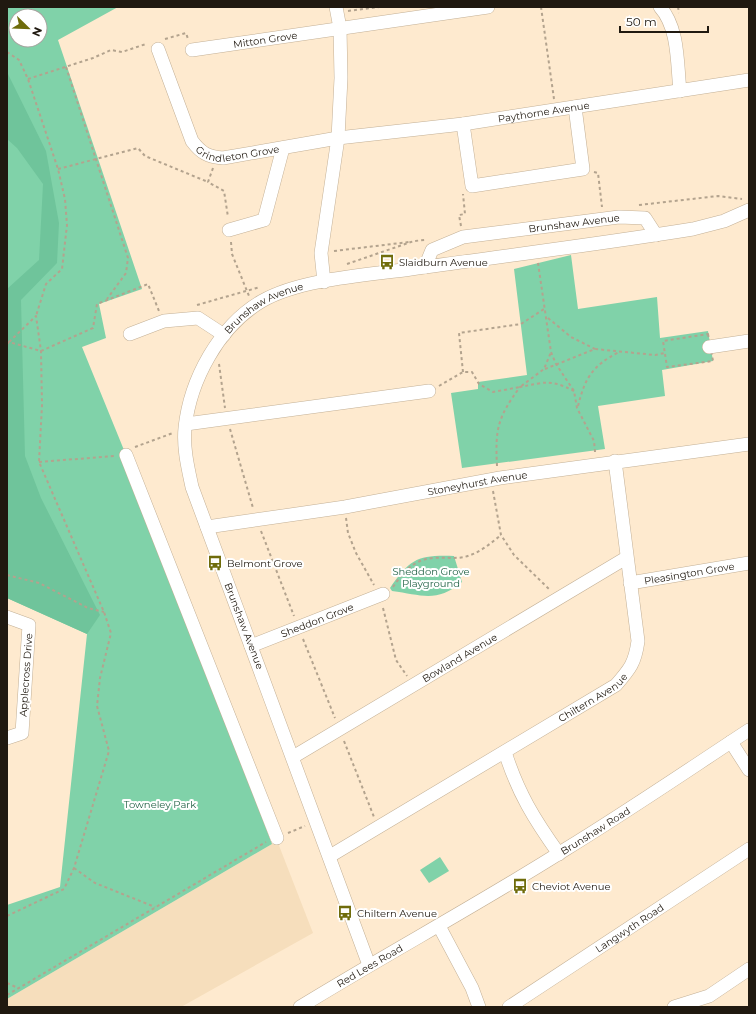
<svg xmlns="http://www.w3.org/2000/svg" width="756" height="1014" font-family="Montserrat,sans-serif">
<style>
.built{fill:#f6debc}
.green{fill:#80d2a9;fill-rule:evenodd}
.forest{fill:#6fc49b}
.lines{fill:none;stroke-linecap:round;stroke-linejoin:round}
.minor-casing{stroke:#c3b096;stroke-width:14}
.path{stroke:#b3a38e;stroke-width:2;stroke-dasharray:3 3;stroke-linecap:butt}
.minor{stroke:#fff;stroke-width:13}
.labels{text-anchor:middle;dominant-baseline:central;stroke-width:4;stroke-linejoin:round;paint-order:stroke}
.street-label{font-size:10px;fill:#201910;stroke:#fff}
.poi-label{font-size:10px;fill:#201910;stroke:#fff;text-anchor:start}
.park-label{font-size:10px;fill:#236347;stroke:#fff}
</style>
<rect width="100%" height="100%" fill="#feeacf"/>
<!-- built -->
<polygon class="built" points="278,843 313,933 181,1007 7,1007 7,999 272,844"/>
<!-- green -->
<g class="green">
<path d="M7,7H118L58,40L142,289L99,304L106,338L82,347L126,455L272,844L7,999V905L60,887L87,634L7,598ZM16,16H40V40H16Z"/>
<polygon points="571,255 578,309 657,297 660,338 708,331 713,361 662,370 665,396 598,406 605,449 462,468 451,393 478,389 478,382 527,375 514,269"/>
<path d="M454,556L462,582C437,603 422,595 392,591L390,588C411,558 418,555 454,556Z"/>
<polygon points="440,857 449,871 429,883 420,870"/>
</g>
<!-- forest -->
<polygon class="forest" points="7,72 46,151 59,223 57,263 21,300 25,456 41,498 100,615 87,634 7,598 7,289 39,260 43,184 17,148 7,139"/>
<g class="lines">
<!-- minor casing -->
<g class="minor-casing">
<g id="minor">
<path d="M660,7C679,28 677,64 680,91"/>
<path id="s1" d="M158,49L192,141C201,153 208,157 223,158L338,138L463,124L749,80"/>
<path id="s2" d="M192,50L488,7"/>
<polyline points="463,124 472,186 583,169 575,107"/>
<polyline points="229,230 264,220 283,148"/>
<path id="s3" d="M425,267L432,250L463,237L619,217L645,218L656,235"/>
<polyline points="324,282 321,253 338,138 341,78 340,28 336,7"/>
<polyline points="130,334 164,321 198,318 224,335"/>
<polyline points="709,347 749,341"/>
<polyline points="186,424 429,391"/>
<polyline points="126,455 277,838"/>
<path id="s4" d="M207,527L345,507L500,478L749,444"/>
<path id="s5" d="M630,583L749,563"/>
<polyline points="7,617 29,625 22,733 7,738"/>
<path id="s6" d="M251,646L383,594"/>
<polyline points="731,742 749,770"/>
<path d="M505,752C518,793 534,819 559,854"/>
<path id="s7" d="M293,757L626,558"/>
<path id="s8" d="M330,856L616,685C630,669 635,663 638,641L615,461"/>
<polyline points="439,926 472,988 479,1007"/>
<path id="s9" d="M369,965L192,487C188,468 183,448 185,428C190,380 219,326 262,301C300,279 368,275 411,269C505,256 600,244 693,229L724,221L749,210"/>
<path id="s10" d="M300,1007C388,953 479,904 566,849C628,811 688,770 749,730"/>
<path id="s11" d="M509,1007L749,849"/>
<polyline points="674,1007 709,996 749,969"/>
</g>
</g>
<!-- path -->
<g class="path">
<polyline points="541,7 554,99"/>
<polyline points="678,7 679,13"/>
<polyline points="348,11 379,7"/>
<polyline points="165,39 186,33 188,39"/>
<polyline points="7,52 19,60 28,79 58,169 65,199 67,225 62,269 46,284 36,316"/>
<polyline points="66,67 128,258 126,273 107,299"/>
<polyline points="28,79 93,58 111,50 122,52 146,44"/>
<polyline points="213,168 208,182 224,191 228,217"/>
<polyline points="58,169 138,148 145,156 208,182"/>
<polyline points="594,172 598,173 602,207"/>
<polyline points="639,205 718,196 742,199"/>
<polyline points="461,226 459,215 465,214 463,194"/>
<polyline points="231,242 232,254 249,296"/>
<polyline points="334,251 409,242"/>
<polyline points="538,263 551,352 556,364 574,391 577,408 594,441 595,452"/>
<polyline points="347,264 414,241 425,240"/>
<polyline points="197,305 260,287"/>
<polyline points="548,318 571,337 595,349"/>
<polygon points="708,334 713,361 667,367 663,341"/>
<polyline points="7,344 9,342 41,351 93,328 97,304 148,284 159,311"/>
<polyline points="219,364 225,408"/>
<polyline points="545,369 595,349 655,355 665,353"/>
<polyline points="463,372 459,333 521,324 544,309"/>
<polyline points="439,386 463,372 472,372 479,384 493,392 520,387 544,369 551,352"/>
<path d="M578,406C585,378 592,366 619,352"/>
<polyline points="230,429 253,508"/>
<polyline points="135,447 173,433"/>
<polyline points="39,462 114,456"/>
<path d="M497,466C495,428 498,417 520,387C546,382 550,379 574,391"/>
<polyline points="493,491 501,535 514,555 550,590"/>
<polyline points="346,518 348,533 356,553 374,585"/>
<polyline points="261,531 294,616"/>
<polyline points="7,575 39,583 88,608 104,612"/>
<path d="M393,587C403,572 413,560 433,558C444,557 454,559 464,557C478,554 490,544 501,535"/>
<polyline points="383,608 396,660 407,676"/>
<polyline points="303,639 335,718"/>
<polyline points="344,741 374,817"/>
<polyline points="288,833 305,826"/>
<polyline points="74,868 95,883 155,907"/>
<polyline points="7,916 64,889 74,868 109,751 97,706 100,678 111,633 104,612 39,462 42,405 41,351 36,316 9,342"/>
<polyline points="7,983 18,988"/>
<polyline points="7,995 266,842"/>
</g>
<!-- minor -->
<use href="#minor" class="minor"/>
</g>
<!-- icons -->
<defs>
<g id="bus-bare" transform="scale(1.2)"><path d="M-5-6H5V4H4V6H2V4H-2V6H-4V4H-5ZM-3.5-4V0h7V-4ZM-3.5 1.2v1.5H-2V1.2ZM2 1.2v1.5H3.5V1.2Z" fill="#6f6c0b" stroke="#fff" stroke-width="2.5" paint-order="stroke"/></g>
</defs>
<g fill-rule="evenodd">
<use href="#bus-bare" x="387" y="262"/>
<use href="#bus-bare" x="215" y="563"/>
<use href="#bus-bare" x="520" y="886"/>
<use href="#bus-bare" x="345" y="913"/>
</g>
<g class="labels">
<!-- street labels -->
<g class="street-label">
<text stroke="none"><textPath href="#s2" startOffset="74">Mitton Grove</textPath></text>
<text stroke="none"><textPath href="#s1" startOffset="459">Paythorne Avenue</textPath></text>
<text stroke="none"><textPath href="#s1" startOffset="149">Grindleton Grove</textPath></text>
<text stroke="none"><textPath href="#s3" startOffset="164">Brunshaw Avenue</textPath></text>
<text stroke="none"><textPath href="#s9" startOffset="721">Brunshaw Avenue</textPath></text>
<text stroke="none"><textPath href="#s4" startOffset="274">Stoneyhurst Avenue</textPath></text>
<text stroke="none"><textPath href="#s5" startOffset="60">Pleasington Grove</textPath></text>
<text stroke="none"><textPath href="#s6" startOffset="71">Sheddon Grove</textPath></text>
<text transform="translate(244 626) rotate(69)">Brunshaw Avenue</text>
<text stroke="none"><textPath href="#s7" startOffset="194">Bowland Avenue</textPath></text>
<text transform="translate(26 675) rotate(-86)">Applecross Drive</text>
<text stroke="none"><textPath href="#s8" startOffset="307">Chiltern Avenue</textPath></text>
<text stroke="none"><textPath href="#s10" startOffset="344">Brunshaw Road</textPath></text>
<text stroke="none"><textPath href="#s11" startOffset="144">Langwyth Road</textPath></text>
<text stroke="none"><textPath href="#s10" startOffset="81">Red Lees Road</textPath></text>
</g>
<!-- poi labels -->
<g class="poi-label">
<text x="399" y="262">Slaidburn Avenue</text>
<text x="227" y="563">Belmont Grove</text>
<text x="532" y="886">Cheviot Avenue</text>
<text x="357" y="913">Chiltern Avenue</text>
</g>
<!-- park labels -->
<g class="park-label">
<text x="431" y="571">Sheddon Grove<tspan x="431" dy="12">Playground</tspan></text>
<text x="160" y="804">Towneley Park</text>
</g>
</g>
<!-- border -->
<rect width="756" height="1014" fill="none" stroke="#201910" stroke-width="16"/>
<!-- north arrow -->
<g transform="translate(28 28) rotate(113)"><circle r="19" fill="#ffffff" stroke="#a6a39f"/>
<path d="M0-3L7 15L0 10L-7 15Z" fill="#6f6c0b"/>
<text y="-6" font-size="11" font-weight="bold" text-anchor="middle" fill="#201910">N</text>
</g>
<!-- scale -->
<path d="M620 26v6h88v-6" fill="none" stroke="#201910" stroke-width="2"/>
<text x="626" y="26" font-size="12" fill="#201910" stroke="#ffffff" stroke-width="3" paint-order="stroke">50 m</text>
</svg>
